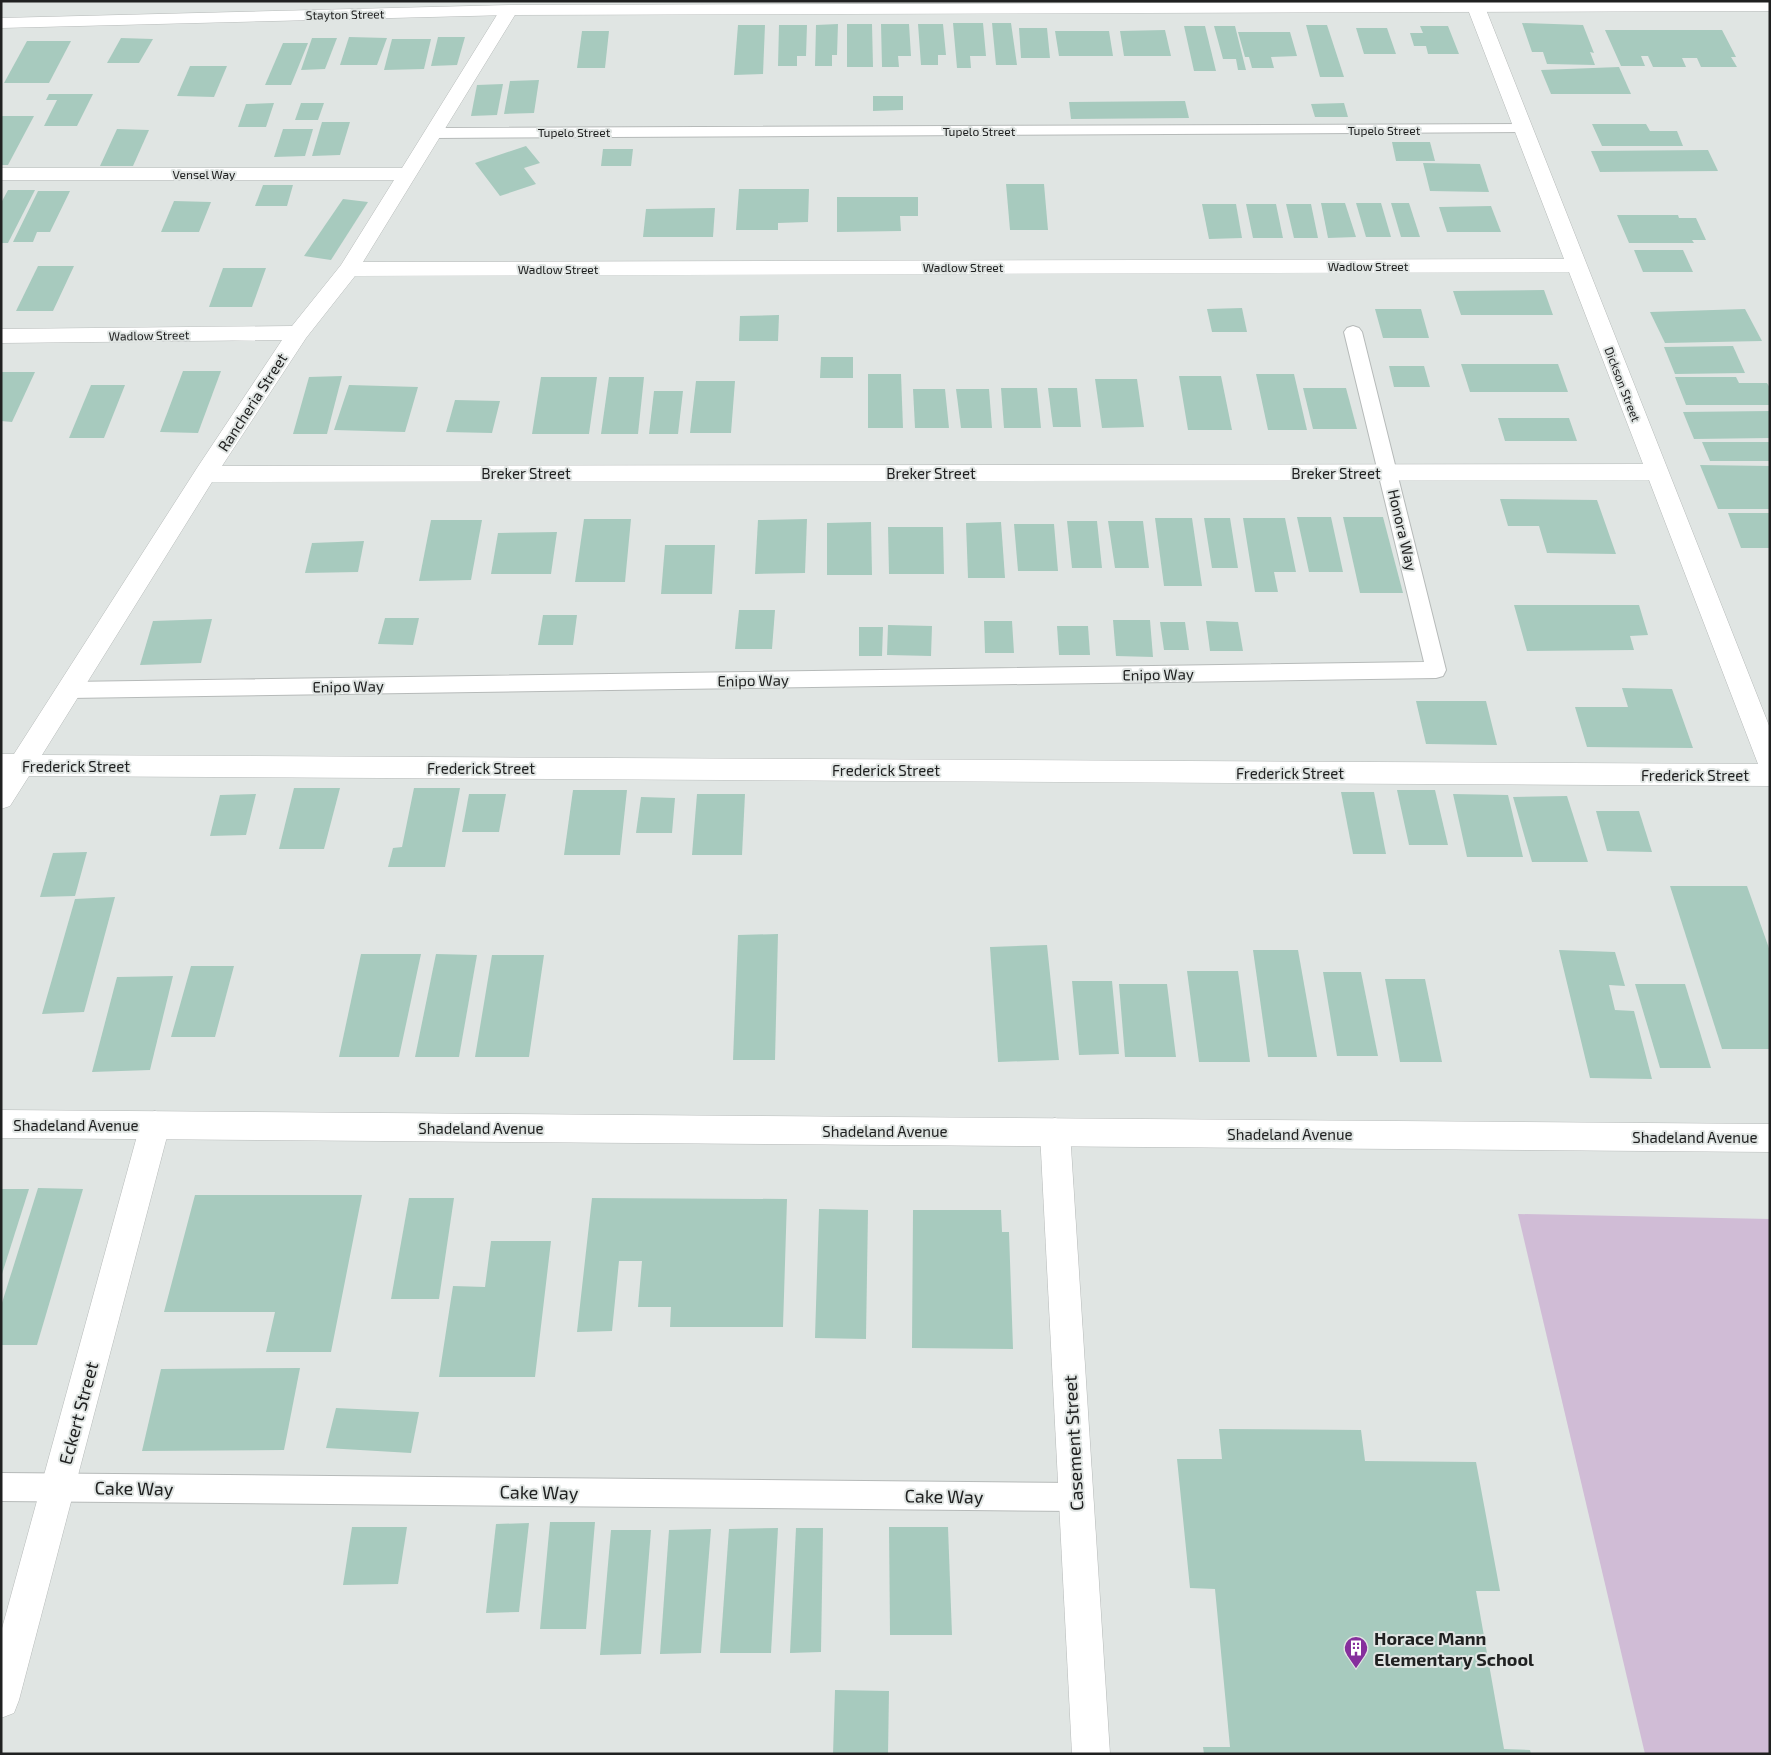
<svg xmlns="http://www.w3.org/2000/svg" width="1771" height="1755" font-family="'Exo 2',sans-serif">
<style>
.green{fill:#d0bcd6}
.building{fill:#a7cabe}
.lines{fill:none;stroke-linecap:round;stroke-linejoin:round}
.service-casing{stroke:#b6bab9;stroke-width:2}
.minor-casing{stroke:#b6bab9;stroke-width:1}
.tertiary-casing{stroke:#b6bab9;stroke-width:1}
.service{fill:#fff;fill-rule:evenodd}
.minor{fill:#fff;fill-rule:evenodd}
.tertiary{fill:#fff;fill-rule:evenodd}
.labels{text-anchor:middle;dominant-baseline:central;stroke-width:4;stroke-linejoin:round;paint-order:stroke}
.far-street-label{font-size:12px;fill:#202121;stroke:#e0e5e3}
.street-label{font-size:15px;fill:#202121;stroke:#e0e5e3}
.near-street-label{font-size:18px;fill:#202121;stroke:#e0e5e3}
.near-poi-label{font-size:18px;font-weight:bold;fill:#202121;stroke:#e0e5e3;text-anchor:start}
</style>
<rect width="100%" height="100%" fill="#e0e5e3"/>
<!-- green -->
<polygon class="green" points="1518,1214 1770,1219 1770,1754 1645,1754"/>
<!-- building -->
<g class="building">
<polygon points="953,23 983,23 986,56 970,56 971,68 957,68"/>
<polygon points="992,23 1011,23 1017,65 996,65"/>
<polygon points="1522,23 1583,25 1594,53 1590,52 1595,65 1547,64 1543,52 1532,52"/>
<polygon points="838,24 837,55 832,55 832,66 815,66 816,25"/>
<polygon points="847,24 872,24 873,67 847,67"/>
<polygon points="881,24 909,24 911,56 898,56 899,67 882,67"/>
<polygon points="918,24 943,24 946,55 938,55 938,65 921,65"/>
<polygon points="738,25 765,25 763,74 734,75"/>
<polygon points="779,25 807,25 806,56 797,56 797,66 778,66"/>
<polygon points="1306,25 1327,25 1344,77 1320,77"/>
<polygon points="1184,26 1205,26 1216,71 1194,71"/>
<polygon points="1214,26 1235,26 1246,70 1238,70 1236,59 1223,59"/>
<polygon points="1420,26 1448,26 1459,54 1428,54 1426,46 1414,46 1410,33 1423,33"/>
<polygon points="1019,28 1047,28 1050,58 1021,58"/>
<polygon points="1356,28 1387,28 1396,54 1364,54"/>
<polygon points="1165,30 1171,56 1124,56 1120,31"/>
<polygon points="1605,30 1722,30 1736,57 1731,57 1737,67 1701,67 1697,58 1682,58 1686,67 1653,67 1648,56 1641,56 1645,66 1621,66"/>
<polygon points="582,31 609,31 605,68 577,68"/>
<polygon points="1055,31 1109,31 1113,56 1059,56"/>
<polygon points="1238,32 1290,32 1297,56 1271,57 1274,68 1252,68 1249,57 1245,57"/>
<polygon points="349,37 387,38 377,65 340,65"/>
<polygon points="438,37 465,37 457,65 431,66"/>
<polygon points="121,38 153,39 139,63 107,63"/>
<polygon points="312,38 337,38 325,69 301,70"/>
<polygon points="392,39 431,39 424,69 384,70"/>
<polygon points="27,41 71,41 49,83 4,83"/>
<polygon points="283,43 308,43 291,85 265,85"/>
<polygon points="190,66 227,66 214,97 177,96"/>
<polygon points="1619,67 1631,94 1551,94 1541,70"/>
<polygon points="539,80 534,113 504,114 510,81"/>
<polygon points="503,84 497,115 471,116 477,85"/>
<polygon points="49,94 93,94 77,126 44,126 57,100 46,100"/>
<polygon points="873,96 903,96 903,110 873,111"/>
<polygon points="1185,101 1189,118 1071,119 1069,102"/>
<polygon points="274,103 266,127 238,127 246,104"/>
<polygon points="301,103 324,103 318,120 295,120"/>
<polygon points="1344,103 1348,117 1315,117 1311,104"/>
<polygon points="1,116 34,116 8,165 1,165"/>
<polygon points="322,122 350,122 340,155 312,156"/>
<polygon points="1592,124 1646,124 1650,131 1677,131 1683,146 1602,146"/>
<polygon points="117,129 149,130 133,166 100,166"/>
<polygon points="283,129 313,129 305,156 274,157"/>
<polygon points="1392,142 1430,142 1435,161 1396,161"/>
<polygon points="526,146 540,163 524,168 536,184 500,196 475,163"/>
<polygon points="603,149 633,149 631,166 601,166"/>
<polygon points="1708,150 1718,171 1600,172 1591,151"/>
<polygon points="1423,163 1480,164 1489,192 1430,191"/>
<polygon points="1006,184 1044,184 1048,230 1010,230"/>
<polygon points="263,185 293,185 287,206 255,206"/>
<polygon points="739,189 809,189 808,222 778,223 778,230 736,230"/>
<polygon points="8,190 35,190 8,243 1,243 1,203"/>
<polygon points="38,191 70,191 50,232 37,232 33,242 13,242"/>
<polygon points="837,197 918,197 918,216 900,216 901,231 837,232"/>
<polygon points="343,199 368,202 331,260 304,256"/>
<polygon points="174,201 211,202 199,232 161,232"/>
<polygon points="1321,203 1345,203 1356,237 1328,238"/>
<polygon points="1356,203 1381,203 1391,237 1366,237"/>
<polygon points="1391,203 1409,203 1420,237 1401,237"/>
<polygon points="1202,204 1236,204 1242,238 1209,239"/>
<polygon points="1246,204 1276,204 1283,238 1253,238"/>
<polygon points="1286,204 1311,204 1318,238 1294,238"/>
<polygon points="1491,206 1501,232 1447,232 1439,207"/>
<polygon points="715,208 713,237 643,237 646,209"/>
<polygon points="1617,215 1678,215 1679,218 1696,218 1706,240 1692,240 1694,243 1629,243"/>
<polygon points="1634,250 1683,250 1693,272 1643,272"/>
<polygon points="38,266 74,266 53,311 16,311"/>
<polygon points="223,268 266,268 252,307 209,307"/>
<polygon points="1544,290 1553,315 1461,315 1453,291"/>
<polygon points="1242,308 1247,332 1212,332 1207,309"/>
<polygon points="1375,309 1421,309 1429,338 1383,338"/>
<polygon points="1745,309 1762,341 1665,343 1650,312"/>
<polygon points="779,315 778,341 739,341 740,316"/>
<polygon points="1733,346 1745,373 1675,374 1664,347"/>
<polygon points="821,357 853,357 853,378 820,378"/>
<polygon points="1461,364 1558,364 1568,392 1470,392"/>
<polygon points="1389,366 1424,366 1430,387 1394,387"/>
<polygon points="183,371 221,371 198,433 160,432"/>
<polygon points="1,372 35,372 12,422 1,421"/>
<polygon points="868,374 901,374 903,428 868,428"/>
<polygon points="1256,374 1294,374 1307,430 1268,430"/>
<polygon points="342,376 327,434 293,434 309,377"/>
<polygon points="1179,376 1221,376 1232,430 1188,430"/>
<polygon points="541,377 597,377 589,434 532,434"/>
<polygon points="609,377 644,377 638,434 601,434"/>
<polygon points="1675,377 1736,377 1739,383 1767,383 1770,388 1770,405 1686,405"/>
<polygon points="1095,379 1137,379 1144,427 1102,428"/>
<polygon points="696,381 735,381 731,433 690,433"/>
<polygon points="91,385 125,385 104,438 69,438"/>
<polygon points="349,385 418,387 405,432 334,430"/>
<polygon points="1001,388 1037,388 1041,428 1004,428"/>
<polygon points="1048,388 1077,388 1081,427 1053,427"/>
<polygon points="1303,388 1346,388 1357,429 1313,429"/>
<polygon points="913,389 945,389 949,428 915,428"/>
<polygon points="956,389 989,389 992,428 961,428"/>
<polygon points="654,391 683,391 678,434 649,434"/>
<polygon points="455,400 500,401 492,433 446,432"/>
<polygon points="1770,411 1770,438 1694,439 1683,412"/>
<polygon points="1498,418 1569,418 1577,441 1505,441"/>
<polygon points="1702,442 1770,442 1770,461 1710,461"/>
<polygon points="1700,465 1770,466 1770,509 1718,509"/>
<polygon points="1500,499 1597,500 1616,554 1547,553 1539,526 1508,526"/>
<polygon points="1728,513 1770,513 1770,548 1741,548"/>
<polygon points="1297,517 1331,517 1343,572 1309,572"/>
<polygon points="1343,517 1383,517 1403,593 1360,593"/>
<polygon points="1155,518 1192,518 1202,586 1164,586"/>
<polygon points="1204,518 1230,518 1238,568 1212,568"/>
<polygon points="1243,518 1285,518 1296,572 1274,572 1278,592 1255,592"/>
<polygon points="584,519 631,519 625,582 575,582"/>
<polygon points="807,519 805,573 755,574 758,520"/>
<polygon points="431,520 482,520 471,580 419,581"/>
<polygon points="1067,521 1097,521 1102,568 1072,568"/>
<polygon points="1108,521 1143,521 1149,568 1115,568"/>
<polygon points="871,522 872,575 827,575 827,523"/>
<polygon points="1001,522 1005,578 968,578 966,523"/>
<polygon points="1014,524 1054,524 1058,571 1018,571"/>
<polygon points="888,527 943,527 944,574 889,574"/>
<polygon points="557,532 551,574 491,574 498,533"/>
<polygon points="364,541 358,572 305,573 312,543"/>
<polygon points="665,545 715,545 712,594 661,594"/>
<polygon points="1514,605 1639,605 1648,635 1630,636 1634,650 1527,651"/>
<polygon points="739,610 775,610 772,649 735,649"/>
<polygon points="543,615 577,615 573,645 538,645"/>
<polygon points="385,618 419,618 413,645 378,644"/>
<polygon points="212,619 201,663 140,665 153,621"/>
<polygon points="1113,620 1150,620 1153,657 1116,656"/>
<polygon points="984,621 1012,621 1014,653 985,653"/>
<polygon points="1206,621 1238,622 1243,651 1210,651"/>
<polygon points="1160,622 1185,622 1189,650 1164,650"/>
<polygon points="888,625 932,626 931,656 887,655"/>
<polygon points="1057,626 1088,626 1090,655 1059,655"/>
<polygon points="859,627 883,627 882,656 859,656"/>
<polygon points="1622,688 1672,689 1693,748 1587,747 1575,707 1628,707"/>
<polygon points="1416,701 1486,701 1497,745 1426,744"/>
<polygon points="294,788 340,788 324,849 279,849"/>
<polygon points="414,788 460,788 445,867 388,867 393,848 402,847"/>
<polygon points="573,790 627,790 620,855 564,855"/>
<polygon points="1397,790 1435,790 1448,845 1409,845"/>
<polygon points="1341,792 1374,792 1386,854 1353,854"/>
<polygon points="256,794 246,835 210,836 220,795"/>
<polygon points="469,794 506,794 499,832 462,832"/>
<polygon points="697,794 745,794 742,855 692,855"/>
<polygon points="1453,794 1508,795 1523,857 1467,857"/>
<polygon points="1567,796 1588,862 1532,862 1513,797"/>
<polygon points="641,797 675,798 672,833 636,833"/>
<polygon points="1596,811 1639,811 1652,852 1607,851"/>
<polygon points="87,852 75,896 40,897 53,853"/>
<polygon points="1670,886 1747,886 1770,951 1770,1049 1722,1049"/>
<polygon points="115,897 84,1012 42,1014 75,899"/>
<polygon points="778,934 775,1060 733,1060 738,935"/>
<polygon points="1047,945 1059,1060 998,1062 990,947"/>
<polygon points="1253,950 1298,950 1317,1057 1268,1057"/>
<polygon points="1559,950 1615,952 1625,986 1609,985 1615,1010 1634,1011 1652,1079 1590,1078"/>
<polygon points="361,954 421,954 399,1057 339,1057"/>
<polygon points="436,954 477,955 459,1057 415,1057"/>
<polygon points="492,955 544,955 529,1057 475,1057"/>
<polygon points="191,966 234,966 215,1037 171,1037"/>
<polygon points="1187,971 1238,971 1250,1062 1199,1062"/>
<polygon points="1323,972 1361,972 1378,1056 1337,1056"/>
<polygon points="173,976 150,1070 92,1072 117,977"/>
<polygon points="1385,979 1425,979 1442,1062 1400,1062"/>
<polygon points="1072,981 1112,981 1119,1054 1079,1055"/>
<polygon points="1119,984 1167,984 1176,1057 1125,1057"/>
<polygon points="1635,984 1685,984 1711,1068 1660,1068"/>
<polygon points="38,1188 83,1189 37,1345 1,1345 1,1306"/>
<polygon points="1,1189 29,1189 2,1274 1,1274"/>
<polygon points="195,1195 362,1195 331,1352 266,1352 275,1312 164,1312"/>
<polygon points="409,1198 454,1198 439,1299 391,1299"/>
<polygon points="592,1198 787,1199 783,1327 670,1327 671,1307 638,1307 642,1261 619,1261 612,1331 577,1332"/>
<polygon points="819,1209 868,1210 866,1339 815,1338"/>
<polygon points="913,1210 1001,1210 1002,1232 1009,1232 1013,1349 912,1348"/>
<polygon points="491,1241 551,1241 535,1377 439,1377 453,1286 485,1287"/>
<polygon points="300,1368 284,1450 142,1451 161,1369"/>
<polygon points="336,1408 419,1412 411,1453 326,1448"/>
<polygon points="1219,1429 1361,1430 1365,1461 1476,1462 1500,1591 1476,1591 1504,1749 1530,1750 1531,1754 1204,1754 1203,1747 1230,1747 1215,1589 1190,1588 1177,1459 1222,1459"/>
<polygon points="550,1522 595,1522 586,1629 540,1629"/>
<polygon points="529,1523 519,1612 486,1613 496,1524"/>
<polygon points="352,1527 407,1527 398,1584 343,1585"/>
<polygon points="889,1527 948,1527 952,1635 890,1635"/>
<polygon points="778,1528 771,1653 720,1653 729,1529"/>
<polygon points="796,1528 823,1528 821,1652 790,1653"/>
<polygon points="711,1529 701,1653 660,1654 669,1530"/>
<polygon points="611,1530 651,1530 641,1654 600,1655"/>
<polygon points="835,1690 889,1691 888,1754 833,1754"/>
</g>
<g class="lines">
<!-- service casing -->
<g class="service-casing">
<g id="service">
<polygon points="1524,124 1529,126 1532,129 1529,132 433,138 425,133 433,128"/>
<polygon points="1353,326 1359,328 1362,332 1446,670 1443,676 1436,678 69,698 62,696 59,690 62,684 69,682 1424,662 1344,332 1347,328"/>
<polygon points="1,1473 1076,1483 1086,1487 1090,1497 1086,1507 1076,1511 1,1501"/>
</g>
</g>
<!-- minor casing -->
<g class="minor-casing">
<g id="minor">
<path d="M1476,2L1482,3L1485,7L1770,728V786L29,776L10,806L1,809V754H14L197,468L282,340L1,343V329L292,326L341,265L394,180H1V168H402L500,10L503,6H515L518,10L363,262L1564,259L1467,7L1470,3ZM1569,272L1643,464L222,466L306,338L355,276ZM1649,480L1758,764L42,755L212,482Z"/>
<polygon points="155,1111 166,1115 170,1125 19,1700 14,1713 1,1718 1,1632 140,1125 144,1115"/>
<polygon points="1055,1118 1066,1122 1070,1132 1110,1754 1072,1754 1040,1132 1044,1122"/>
</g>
</g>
<!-- tertiary casing -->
<g class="tertiary-casing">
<g id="tertiary">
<polygon points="1770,1 1770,11 509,15 1,28 1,18 509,5"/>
<polygon points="1,1110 1770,1124 1770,1152 1,1138"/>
</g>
</g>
<!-- service -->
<use href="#service" class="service"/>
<!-- minor -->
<use href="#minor" class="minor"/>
<!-- tertiary -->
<use href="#tertiary" class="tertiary"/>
</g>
<!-- icons -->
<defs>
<g id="building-pin" transform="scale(1.25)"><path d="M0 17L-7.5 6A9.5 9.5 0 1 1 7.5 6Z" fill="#862f9d" stroke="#e0e5e3"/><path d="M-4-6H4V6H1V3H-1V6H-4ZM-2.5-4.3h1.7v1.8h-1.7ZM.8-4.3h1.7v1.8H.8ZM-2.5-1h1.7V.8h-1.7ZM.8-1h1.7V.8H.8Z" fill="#fff"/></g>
</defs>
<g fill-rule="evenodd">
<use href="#building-pin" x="1356" y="1648"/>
</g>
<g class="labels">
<!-- far-street labels -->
<g class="far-street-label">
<text transform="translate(345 14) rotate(-1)">Stayton Street</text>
<text x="1384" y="130">Tupelo Street</text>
<text x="979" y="131">Tupelo Street</text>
<text x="574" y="132">Tupelo Street</text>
<text x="204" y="174">Vensel Way</text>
<text x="1368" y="266">Wadlow Street</text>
<text x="963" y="267">Wadlow Street</text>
<text x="558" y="269">Wadlow Street</text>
<text transform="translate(149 335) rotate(-1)">Wadlow Street</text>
<text transform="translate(1623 384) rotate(69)">Dickson Street</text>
</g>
<!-- street labels -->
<g class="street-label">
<text transform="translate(252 402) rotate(-57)">Rancheria Street</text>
<text x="526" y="473">Breker Street</text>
<text x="931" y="473">Breker Street</text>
<text x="1336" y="473">Breker Street</text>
<text transform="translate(1403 530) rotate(77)">Honora Way</text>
<text transform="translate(1158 674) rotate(-1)">Enipo Way</text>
<text transform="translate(753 680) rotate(-1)">Enipo Way</text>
<text transform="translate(348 686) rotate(-1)">Enipo Way</text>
<text x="76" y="766">Frederick Street</text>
<text x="481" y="768">Frederick Street</text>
<text x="886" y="770">Frederick Street</text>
<text x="1290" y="773">Frederick Street</text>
<text x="1695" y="775">Frederick Street</text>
<text x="76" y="1125">Shadeland Avenue</text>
<text x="481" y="1128">Shadeland Avenue</text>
<text x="885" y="1131">Shadeland Avenue</text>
<text x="1290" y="1134">Shadeland Avenue</text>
<text x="1695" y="1137">Shadeland Avenue</text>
</g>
<!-- near-street labels -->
<g class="near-street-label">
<text transform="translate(78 1413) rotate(-75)">Eckert Street</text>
<text transform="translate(1073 1443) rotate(-93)">Casement Street</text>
<text transform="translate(134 1488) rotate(1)">Cake Way</text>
<text transform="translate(539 1492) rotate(1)">Cake Way</text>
<text transform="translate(944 1496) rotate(1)">Cake Way</text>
</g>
<!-- near-poi labels -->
<g class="near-poi-label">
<text x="1374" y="1638">Horace Mann<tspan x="1374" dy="21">Elementary School</tspan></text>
</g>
</g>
<!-- border -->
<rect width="1771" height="1755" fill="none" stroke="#202121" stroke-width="5"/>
</svg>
